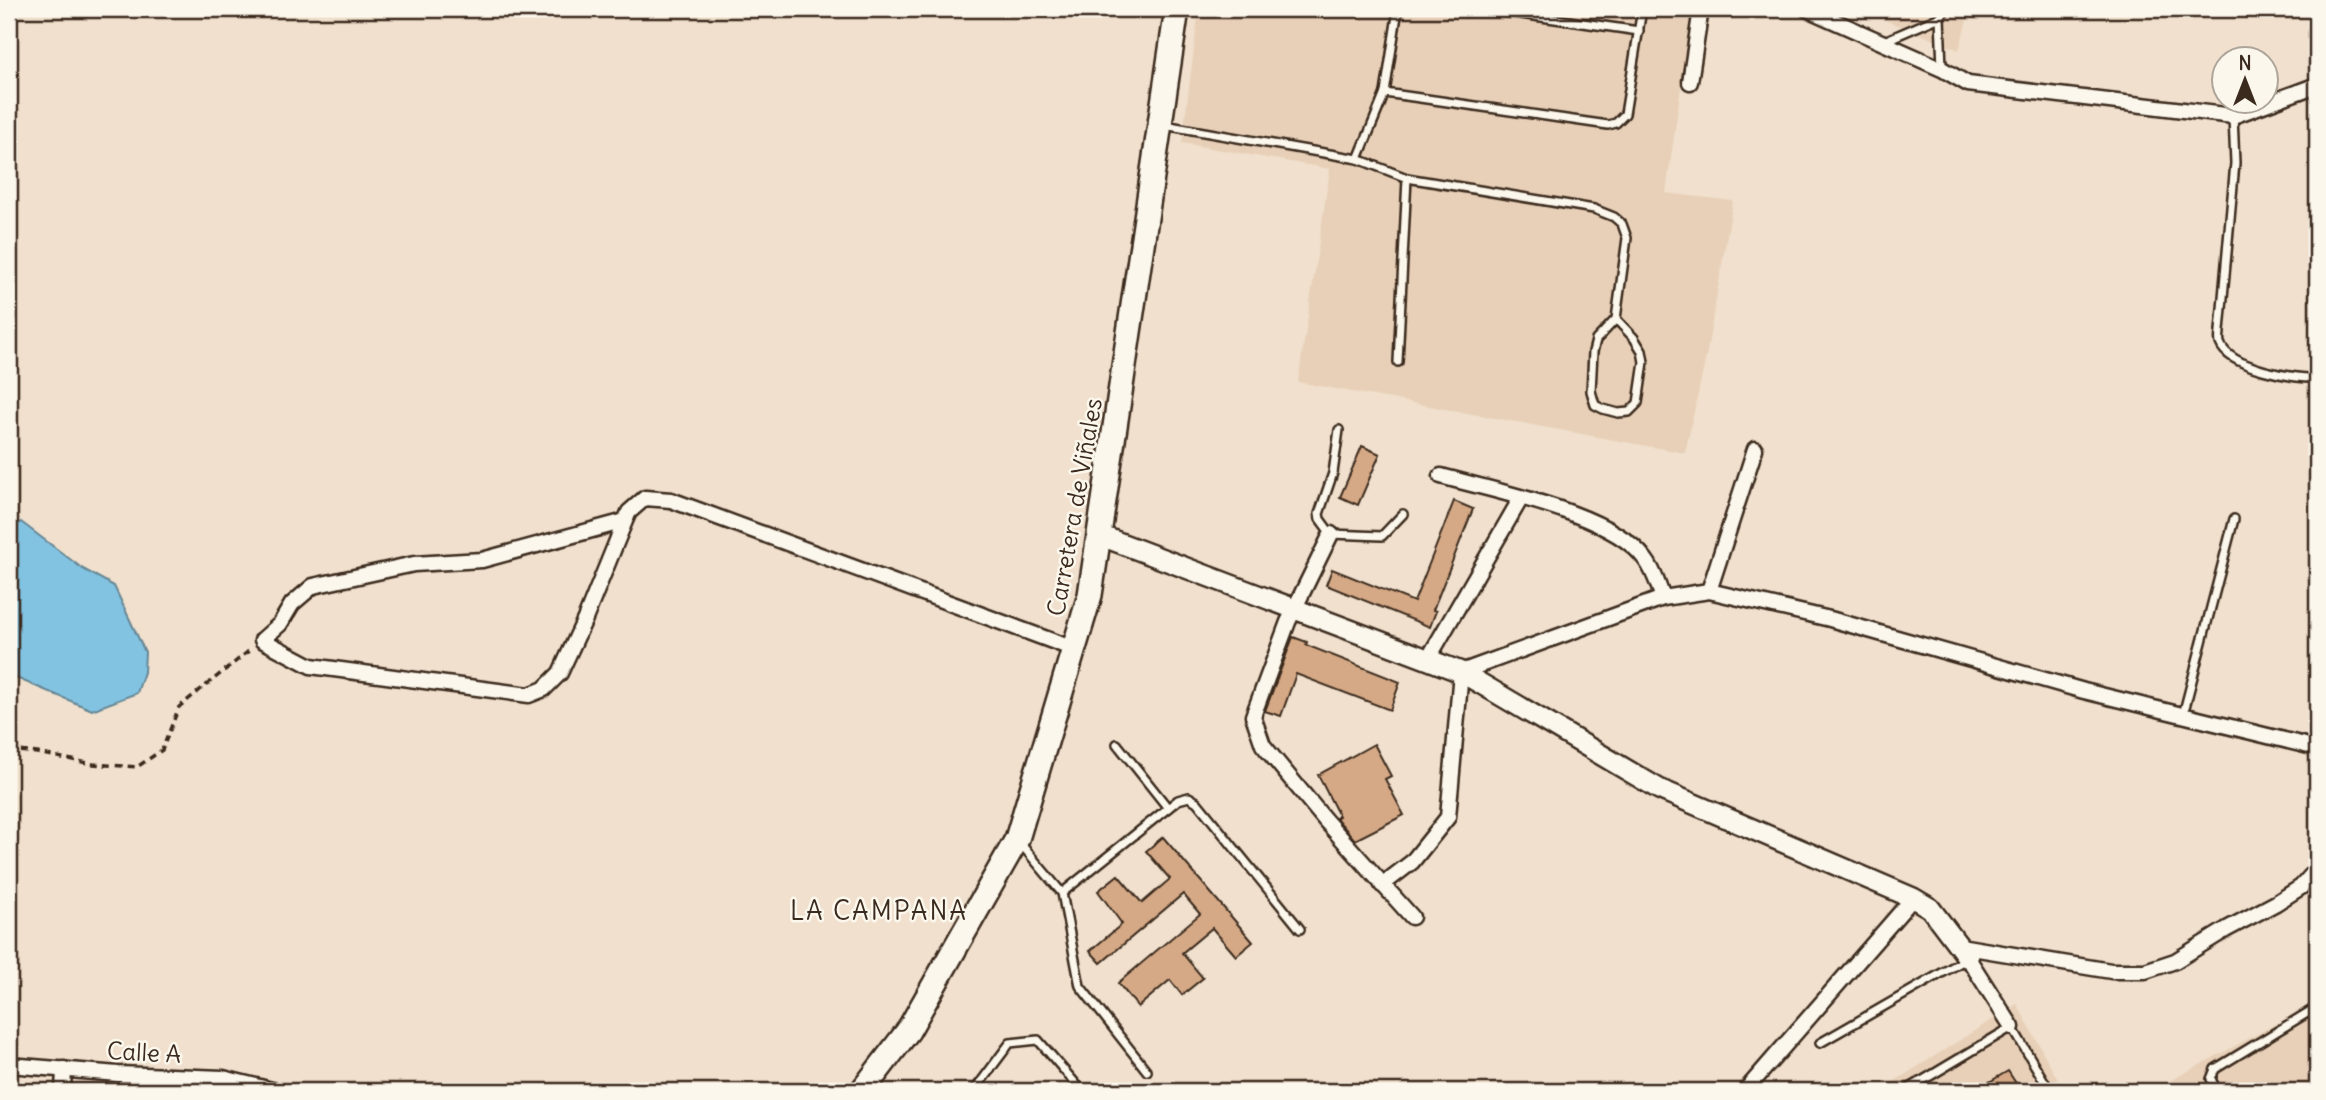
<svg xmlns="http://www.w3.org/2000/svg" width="2326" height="1100" font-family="Delius,sans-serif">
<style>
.built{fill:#e8d0b8}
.water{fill:#82c3e2;stroke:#668694;stroke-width:2}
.building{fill:#d5a986;stroke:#3b2a1e;stroke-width:2}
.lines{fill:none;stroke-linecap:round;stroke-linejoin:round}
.lane-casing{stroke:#3b2a1e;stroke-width:12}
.street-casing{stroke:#3b2a1e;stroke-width:19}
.secondary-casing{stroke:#3b2a1e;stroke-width:24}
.primary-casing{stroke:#3b2a1e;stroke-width:28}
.path{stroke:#3b2a1e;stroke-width:3.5;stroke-dasharray:7 5;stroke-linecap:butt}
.lane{stroke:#fbf7ec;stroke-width:7}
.street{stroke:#fbf7ec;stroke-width:14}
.secondary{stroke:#fbf7ec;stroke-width:19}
.primary{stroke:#fbf7ec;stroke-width:23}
.labels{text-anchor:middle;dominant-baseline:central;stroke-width:5;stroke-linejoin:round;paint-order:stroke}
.street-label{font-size:24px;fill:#3b2a1e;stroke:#fbf7ec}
.neighbourhood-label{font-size:26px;letter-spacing:2px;fill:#3b2a1e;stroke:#fbf7ec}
</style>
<rect width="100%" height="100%" fill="#f0e0cd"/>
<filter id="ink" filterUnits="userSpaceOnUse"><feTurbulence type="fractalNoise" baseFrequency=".0143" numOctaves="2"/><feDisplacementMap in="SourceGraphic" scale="14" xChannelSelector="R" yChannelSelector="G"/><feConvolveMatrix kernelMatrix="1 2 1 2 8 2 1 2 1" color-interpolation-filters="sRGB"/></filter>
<g filter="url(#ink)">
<!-- built -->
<g class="built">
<polygon points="1199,9 1692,9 1666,193 1733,201 1706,357 1685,453 1298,382 1330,169 1182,143"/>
<polygon points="1858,9 1970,9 1959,50"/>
<polygon points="2317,1002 2317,1091 2151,1091"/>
<polygon points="2017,1004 2064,1091 1879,1091"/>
</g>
<!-- water -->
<polygon class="water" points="21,522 83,569 114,586 145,652 144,672 137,693 92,710 9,675 9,530"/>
<!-- building -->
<g class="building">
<polygon points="1362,446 1380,454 1358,505 1340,497"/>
<polygon points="1454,501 1473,509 1433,610 1436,611 1430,627 1326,585 1332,569 1414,602"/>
<polygon points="1293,637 1307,642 1306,645 1400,682 1390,710 1296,674 1281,716 1265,711"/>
<polygon points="1374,744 1391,776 1385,779 1404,815 1355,840 1336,818 1339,816 1318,775"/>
<polygon points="1163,837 1253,942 1236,956 1212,928 1182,953 1203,978 1182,995 1170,980 1138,1007 1118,983 1200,914 1183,894 1101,963 1090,951 1122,924 1098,891 1118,875 1142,903 1170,879 1146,851"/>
<polygon points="2008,1071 2021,1091 1974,1091"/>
</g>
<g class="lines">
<!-- lane casing -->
<g class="lane-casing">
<g id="lane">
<polyline points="1485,9 1639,31"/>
<polyline points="1940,17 1942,68"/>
<polyline points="1882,42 1940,17 1946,9"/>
<polyline points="1385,93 1398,9"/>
<path d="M2233,116L2235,163L2220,331C2220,335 2219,339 2220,343C2229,368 2294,379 2317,378"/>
<polyline points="1164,125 1358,159 1407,178 1594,209 1614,217 1622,224 1627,238 1616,319 1596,340 1593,352 1591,391 1595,405 1603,409 1618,413 1629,412 1638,403 1644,362 1642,351 1634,338 1616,319"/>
<polyline points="1358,159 1385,93 1608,125 1616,123 1625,114 1642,9"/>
<polyline points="1398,362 1407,178"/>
<polyline points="1339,430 1333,473 1319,514 1320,519 1331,534 1382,536 1403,514"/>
<polyline points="2183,715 2234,519"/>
<polyline points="1117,744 1168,808"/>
<polyline points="1020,843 1062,893 1178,800 1189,797 1197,802 1300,929"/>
<polyline points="1062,893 1080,986 1147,1071"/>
<polyline points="1820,1043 1968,958"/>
<polyline points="974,1091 1010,1043 1038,1040 1082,1091"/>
<polyline points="1905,1091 2012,1027 2050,1091"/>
<polyline points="2217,1091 2211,1079 2215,1069 2317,1007"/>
<polyline points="2310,1091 2317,1087"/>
</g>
</g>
<!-- street casing -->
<g class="street-casing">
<g id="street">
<polyline points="1807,9 1942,69 1968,84 2233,116 2317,85"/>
<polyline points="1690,82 1701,9"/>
<path d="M1441,476C1494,491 1612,513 1645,559C1654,570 1658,585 1663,598"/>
<polyline points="625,521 482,560 414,564 313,586 292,604 280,624 262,640 311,666 529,695 544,689 560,673 585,619 625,521 629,512 645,498 671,500 1074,649"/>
<polyline points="1331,534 1288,622 1253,716 1263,745 1325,820 1412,917"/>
<polyline points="1709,591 1755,449"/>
<polyline points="1428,659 1521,498"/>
<polyline points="1382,885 1412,862 1448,817 1461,672 1663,598 1709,591 1830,619 2084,691 2317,748"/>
<polyline points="1960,946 2111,971 2145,971 2175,961 2227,929 2276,903 2301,887 2317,869"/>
<polyline points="1968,958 2012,1027"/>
<polyline points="9,1065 118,1074 223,1078 276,1091"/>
<polyline points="63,1091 64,1069"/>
<polyline points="1745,1091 1913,898"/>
</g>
</g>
<!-- secondary casing -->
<g class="secondary-casing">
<polyline id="secondary" points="1099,535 1461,672 1659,789 1913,898 1930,908 1968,958"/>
</g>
<!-- primary casing -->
<g class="primary-casing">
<polyline id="primary" points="862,1091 908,1031 1017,839 1090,595 1177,9"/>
</g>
<!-- path -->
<polyline class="path" points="9,750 37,753 93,764 137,767 162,750 179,707 250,650"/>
<!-- lane -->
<use href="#lane" class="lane"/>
<!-- street -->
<use href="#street" class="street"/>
<!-- secondary -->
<use href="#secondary" class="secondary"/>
<!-- primary -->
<use href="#primary" class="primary"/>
</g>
</g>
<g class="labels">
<!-- street labels -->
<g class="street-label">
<text transform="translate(1074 507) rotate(-80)">Carretera de Viñales</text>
<text transform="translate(144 1052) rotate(3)">Calle A</text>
</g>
<!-- neighbourhood labels -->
<g class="neighbourhood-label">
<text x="879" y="910">LA CAMPANA</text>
</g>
</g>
<!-- margin -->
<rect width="2326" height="1100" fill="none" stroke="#fbf7ec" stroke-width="35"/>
<rect x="18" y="18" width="2291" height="1065" fill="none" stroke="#3b2a1e" stroke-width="2.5" filter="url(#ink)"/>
<!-- north arrow -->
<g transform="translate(2245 80)"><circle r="33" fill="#fbf7ec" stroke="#aea59a" stroke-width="2"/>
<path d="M0-5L12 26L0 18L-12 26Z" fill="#3b2a1e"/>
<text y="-10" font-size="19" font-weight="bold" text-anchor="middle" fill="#3b2a1e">N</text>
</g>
</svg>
